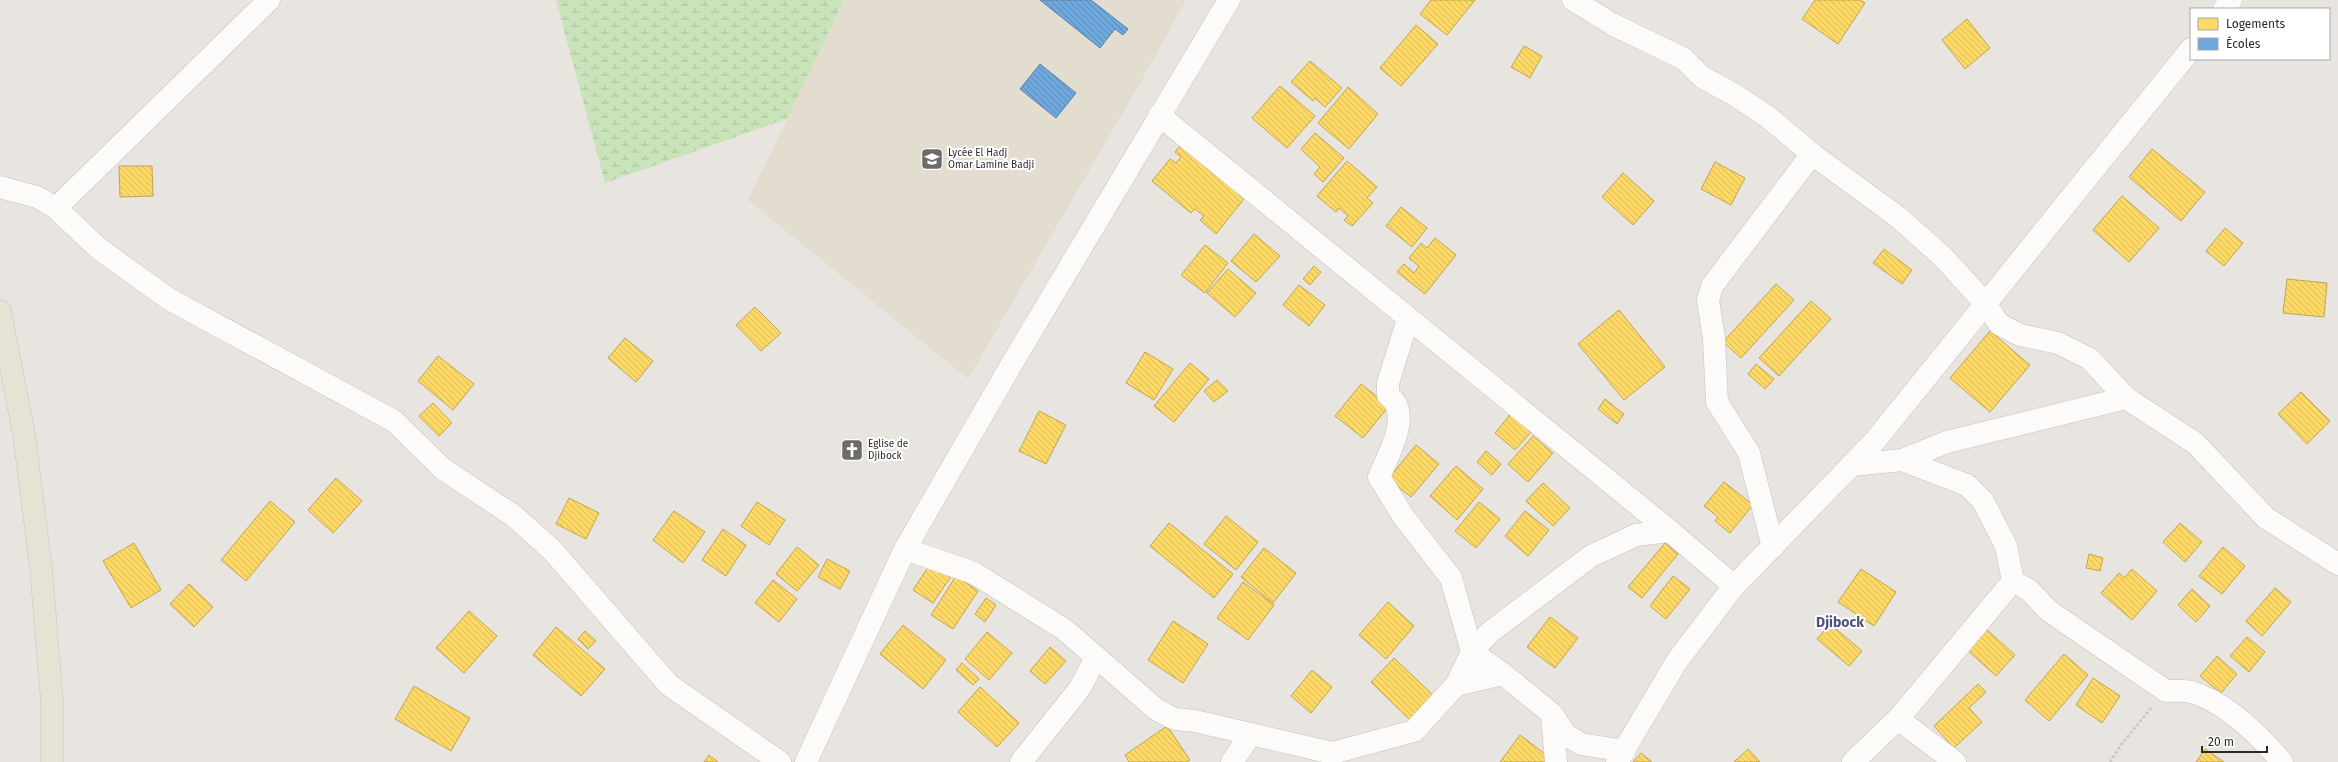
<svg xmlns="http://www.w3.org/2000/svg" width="2338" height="762" font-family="'Fira Sans',sans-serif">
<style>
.education{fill:#e3ddcf}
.wetland{fill:url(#wetland-marsh)}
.homes{fill:url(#homes-back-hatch);stroke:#bfa554}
.schools{fill:url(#schools-back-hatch);stroke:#5b82a7}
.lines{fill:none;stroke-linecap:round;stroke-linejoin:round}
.minor-casing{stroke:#c2c1c1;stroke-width:23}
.primary-casing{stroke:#c5c3c1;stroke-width:23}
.path{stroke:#c8c7c7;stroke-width:2.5;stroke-dasharray:3 2;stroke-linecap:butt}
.minor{stroke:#fcfbfa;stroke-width:22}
.primary{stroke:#e6e2d4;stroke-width:22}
.labels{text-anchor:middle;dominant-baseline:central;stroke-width:4;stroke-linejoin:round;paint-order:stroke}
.poi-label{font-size:10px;fill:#2b2b2b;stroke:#fff;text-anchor:start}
.district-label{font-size:14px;font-weight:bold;fill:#4c527b;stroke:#fff}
</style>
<defs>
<pattern id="wetland-marsh" width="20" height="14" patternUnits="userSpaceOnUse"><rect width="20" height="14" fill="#c9e3ba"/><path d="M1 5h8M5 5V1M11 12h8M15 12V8" fill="none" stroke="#adc3a0"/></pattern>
<pattern id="homes-back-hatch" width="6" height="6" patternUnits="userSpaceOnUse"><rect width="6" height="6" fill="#ffd966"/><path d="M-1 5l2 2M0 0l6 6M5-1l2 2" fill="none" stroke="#dbba59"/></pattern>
<pattern id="schools-back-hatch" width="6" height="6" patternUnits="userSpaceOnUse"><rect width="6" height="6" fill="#6fa8dc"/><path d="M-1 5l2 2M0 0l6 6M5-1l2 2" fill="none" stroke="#5b89b3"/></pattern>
</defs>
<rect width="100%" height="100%" fill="#e8e5e0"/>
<!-- education -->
<polygon class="education" points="844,0 1186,0 1139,85 968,379 748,200"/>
<!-- wetland -->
<polygon class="wetland" points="556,0 844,0 787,119 605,183"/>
<!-- homes -->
<g class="homes">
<polygon points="1431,0 1475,0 1447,35 1420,14"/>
<polygon points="1815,0 1860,0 1865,3 1838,44 1802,19"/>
<polygon points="1967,19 1990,48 1965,69 1942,40"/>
<polygon points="1416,25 1438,44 1401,86 1380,68"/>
<polygon points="1524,46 1542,56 1530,78 1511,67"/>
<polygon points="1310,61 1342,88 1325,107 1315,98 1313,101 1291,82"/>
<polygon points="1280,86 1315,116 1287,148 1252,118"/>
<polygon points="1348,87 1378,114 1349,149 1318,123"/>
<polygon points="1315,133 1344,158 1323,182 1314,174 1320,167 1301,149"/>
<polygon points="1182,143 1247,195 1216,234 1200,220 1204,216 1195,209 1191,213 1152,181 1170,159 1176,163 1181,157 1175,152"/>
<polygon points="2152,149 2205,192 2181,221 2129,177"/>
<polygon points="1347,161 1377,187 1367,198 1373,203 1352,226 1344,220 1348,216 1339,208 1336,212 1317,196"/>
<polygon points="1715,162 1745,178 1731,205 1701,189"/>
<polygon points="119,166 152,166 153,196 120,197"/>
<polygon points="1623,173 1654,201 1633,225 1602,197"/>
<polygon points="2122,196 2159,228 2129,262 2093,230"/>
<polygon points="1401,207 1427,228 1412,247 1386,226"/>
<polygon points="2225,228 2243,243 2224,266 2206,251"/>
<polygon points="1254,234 1280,256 1256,282 1231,261"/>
<polygon points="1435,238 1456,255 1425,294 1397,272 1404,264 1414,273 1419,266 1409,258 1421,243 1427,248"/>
<polygon points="1205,245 1228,263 1205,293 1181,275"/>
<polygon points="1884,249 1912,270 1902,284 1873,263"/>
<polygon points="1314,266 1321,272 1310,285 1303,279"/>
<polygon points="1228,269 1256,293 1235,317 1207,293"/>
<polygon points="2287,279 2327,283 2324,317 2283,313"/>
<polygon points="1776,284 1794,300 1741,358 1723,342"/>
<polygon points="1299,285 1325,305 1309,326 1283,305"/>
<polygon points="1811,301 1831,319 1779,376 1759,358"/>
<polygon points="755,307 781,333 761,351 736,325"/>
<polygon points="1619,310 1665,367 1624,400 1578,344"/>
<polygon points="1990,331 2030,365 1990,412 1950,378"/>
<polygon points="625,338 653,361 636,382 608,358"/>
<polygon points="1145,352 1173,369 1154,400 1126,383"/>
<polygon points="438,356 474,384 453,410 418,381"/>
<polygon points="1190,363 1209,379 1174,422 1154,406"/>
<polygon points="1756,364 1774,379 1765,389 1748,374"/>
<polygon points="1217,380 1228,391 1214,402 1204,391"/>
<polygon points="1361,384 1389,406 1363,438 1335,416"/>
<polygon points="2301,392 2330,421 2307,444 2278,414"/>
<polygon points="1605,399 1624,414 1617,424 1598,409"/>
<polygon points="433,403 452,423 439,436 419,416"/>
<polygon points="1039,411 1066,425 1046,464 1019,451"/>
<polygon points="1513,411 1534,429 1515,450 1495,433"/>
<polygon points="1533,436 1553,453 1528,482 1508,464"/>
<polygon points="1416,445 1439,464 1411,497 1388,479"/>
<polygon points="1486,451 1501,464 1492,475 1477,462"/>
<polygon points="1456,466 1483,489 1457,520 1430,496"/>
<polygon points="336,478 362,501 333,533 308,510"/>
<polygon points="1724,482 1753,505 1730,533 1715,521 1718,517 1704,506"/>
<polygon points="1543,483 1570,508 1553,526 1526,501"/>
<polygon points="569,498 599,513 586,539 556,524"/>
<polygon points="270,501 295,522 246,581 221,560"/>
<polygon points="757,502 785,520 769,545 741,526"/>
<polygon points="1479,502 1500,519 1476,548 1455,531"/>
<polygon points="674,511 705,532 683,563 653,540"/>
<polygon points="1525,511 1549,530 1528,556 1505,536"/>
<polygon points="1226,516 1258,542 1236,570 1204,544"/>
<polygon points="1169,523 1233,574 1214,598 1150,546"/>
<polygon points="2180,523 2202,542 2185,562 2163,542"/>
<polygon points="723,529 746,545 726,576 702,560"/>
<polygon points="134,543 161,590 131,608 103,561"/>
<polygon points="1665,543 1678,554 1642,598 1628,587"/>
<polygon points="797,547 819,565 797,591 776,574"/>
<polygon points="2223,547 2245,566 2222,594 2199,576"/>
<polygon points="1264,548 1296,573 1273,603 1241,577"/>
<polygon points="2089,554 2103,558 2100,571 2086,568"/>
<polygon points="827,559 850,571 840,589 818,577"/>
<polygon points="932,561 952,575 933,603 913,590"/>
<polygon points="1861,569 1896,592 1874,626 1838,602"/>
<polygon points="2132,569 2157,591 2132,620 2101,593 2119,573 2124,578"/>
<polygon points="956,576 978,591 953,629 931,615"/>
<polygon points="1673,576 1690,589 1666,619 1650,606"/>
<polygon points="773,580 797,599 779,622 755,603"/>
<polygon points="1243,582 1274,605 1248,640 1217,618"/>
<polygon points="189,584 213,607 194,627 170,604"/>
<polygon points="2275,588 2291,602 2262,636 2246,621"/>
<polygon points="2192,589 2210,606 2196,622 2178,605"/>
<polygon points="986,598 996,605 985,622 975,614"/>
<polygon points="1388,602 1414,626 1386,659 1359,635"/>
<polygon points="469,611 497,636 464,673 436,648"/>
<polygon points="1550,617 1578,638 1555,668 1527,647"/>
<polygon points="1173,621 1208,644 1183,683 1148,660"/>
<polygon points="1830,624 1862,651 1849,666 1817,639"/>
<polygon points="903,625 946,660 923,689 880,654"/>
<polygon points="556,627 605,669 581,696 533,655"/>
<polygon points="1985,628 2015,655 1996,676 1966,649"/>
<polygon points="585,631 596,641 588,649 578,639"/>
<polygon points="987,632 1012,653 989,680 965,659"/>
<polygon points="2247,637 2265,652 2249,672 2230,656"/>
<polygon points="1050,647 1066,661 1045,684 1030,671"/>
<polygon points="2064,654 2088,675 2049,721 2025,700"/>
<polygon points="2217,656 2237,674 2221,693 2200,676"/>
<polygon points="1394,658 1436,698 1413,723 1371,682"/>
<polygon points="962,663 979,679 973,685 956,670"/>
<polygon points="1312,670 1332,687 1311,713 1291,696"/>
<polygon points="2093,678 2120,696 2102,723 2076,705"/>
<polygon points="1978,684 1986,692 1969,708 1982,722 1954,748 1934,726"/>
<polygon points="414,686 470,718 451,751 395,719"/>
<polygon points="980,687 1019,723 997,747 958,712"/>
<polygon points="1167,726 1190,760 1186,762 1129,762 1125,755"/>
<polygon points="1520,735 1549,757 1544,762 1500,762"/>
<polygon points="1748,749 1760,762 1734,762"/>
<polygon points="2205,749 2224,762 2196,762"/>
<polygon points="1641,753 1652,762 1633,762"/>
<polygon points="709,755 718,762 704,762"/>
</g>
<!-- schools -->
<g class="schools">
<polygon points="1040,0 1091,0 1128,29 1123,35 1115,29 1100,48"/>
<polygon points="1040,64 1076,93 1056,118 1020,89"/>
</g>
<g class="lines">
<!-- minor casing -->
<g class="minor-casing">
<g id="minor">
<polyline points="1573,0 1612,24 1684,59 1702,77 1735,95 1768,117 1812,154 1898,217 1943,257 1985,303 1999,324 2020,335 2058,343 2090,359 2126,398 2195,443 2266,518 2338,564"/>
<polyline points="2224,9 2231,0"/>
<polyline points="1159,115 1670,531 1734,586"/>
<polyline points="0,187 37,197 56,208 98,248 169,299 394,421 443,469 514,516 552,550 669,685 780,762"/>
<polyline points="56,208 269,0"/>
<path d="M1408,319L1388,383V395C1390,397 1395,401 1396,404C1406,426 1387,457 1379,477L1403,516L1451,578L1472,652L1503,674"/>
<path d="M1902,460L1967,485L1983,501L2006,546L2013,581L2029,590L2049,611L2166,691C2174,691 2183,690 2191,692C2226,702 2259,735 2282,762"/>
<polyline points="1853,465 1902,460 1947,442 2126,398"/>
<polyline points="1773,547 1749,453 1717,402 1714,339 1708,300 1712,286 1812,154"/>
<polyline points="905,549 974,573 1065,630 1157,710 1175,719 1195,721 1332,753 1414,731 1456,685 1472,652 1489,633 1591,556 1636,535 1670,531"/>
<polyline points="1456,685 1503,674 1552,714 1565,734 1581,744 1625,751"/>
<polyline points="1552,715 1556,762"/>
<polyline points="1898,719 1955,762"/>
<polyline points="806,762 905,549 1014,360 1229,0"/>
<polyline points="1021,762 1080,688 1096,657"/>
<polyline points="1232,762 1251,734"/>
<polyline points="1617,762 1677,661 1734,586 1874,442 2191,49"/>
<polyline points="1853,762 1898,719 2013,581"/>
</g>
</g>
<!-- primary casing -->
<g class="primary-casing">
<polyline id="primary" points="0,311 24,434 41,568 52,701 52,762"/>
</g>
<!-- path -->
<polyline class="path" points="2110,762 2121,745 2151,708"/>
<!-- minor -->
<use href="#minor" class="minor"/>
<!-- primary -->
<use href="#primary" class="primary"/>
</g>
<!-- icons -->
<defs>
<g id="school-square" transform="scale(1.15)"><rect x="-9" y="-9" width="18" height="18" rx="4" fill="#6d6c6a" stroke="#fff"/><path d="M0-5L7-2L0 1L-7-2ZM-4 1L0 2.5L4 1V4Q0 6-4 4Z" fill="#fff"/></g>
<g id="church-square" transform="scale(1.15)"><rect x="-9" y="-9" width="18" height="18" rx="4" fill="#6d6c6a" stroke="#fff"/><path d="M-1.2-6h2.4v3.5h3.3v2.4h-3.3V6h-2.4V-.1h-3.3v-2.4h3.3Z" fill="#fff"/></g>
</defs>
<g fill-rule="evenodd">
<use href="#school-square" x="932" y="159"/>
<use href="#church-square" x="852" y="450"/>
</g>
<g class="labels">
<!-- poi labels -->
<g class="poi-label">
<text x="948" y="153">Lycée El Hadj<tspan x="948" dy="12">Omar Lamine Badji</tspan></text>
<text x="868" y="444">Eglise de<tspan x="868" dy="12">Djibock</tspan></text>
</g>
<!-- district labels -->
<g class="district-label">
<text x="1840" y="622">Djibock</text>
</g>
</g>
<!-- legend -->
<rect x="2190" y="8" width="140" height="52" fill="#ffffff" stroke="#aaaaaa"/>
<rect x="2198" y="18" width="20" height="12" fill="#ffd966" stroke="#aaaaaa"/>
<text x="2226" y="28" font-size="12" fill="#2b2b2b">Logements</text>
<rect x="2198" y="38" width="20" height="12" fill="#6fa8dc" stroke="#aaaaaa"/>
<text x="2226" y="48" font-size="12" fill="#2b2b2b">Écoles</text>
<!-- scale -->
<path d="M2202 746v6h65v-6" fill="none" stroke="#2b2b2b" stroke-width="2"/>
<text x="2208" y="746" font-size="12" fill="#2b2b2b" stroke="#ffffff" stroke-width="3" paint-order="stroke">20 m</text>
</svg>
